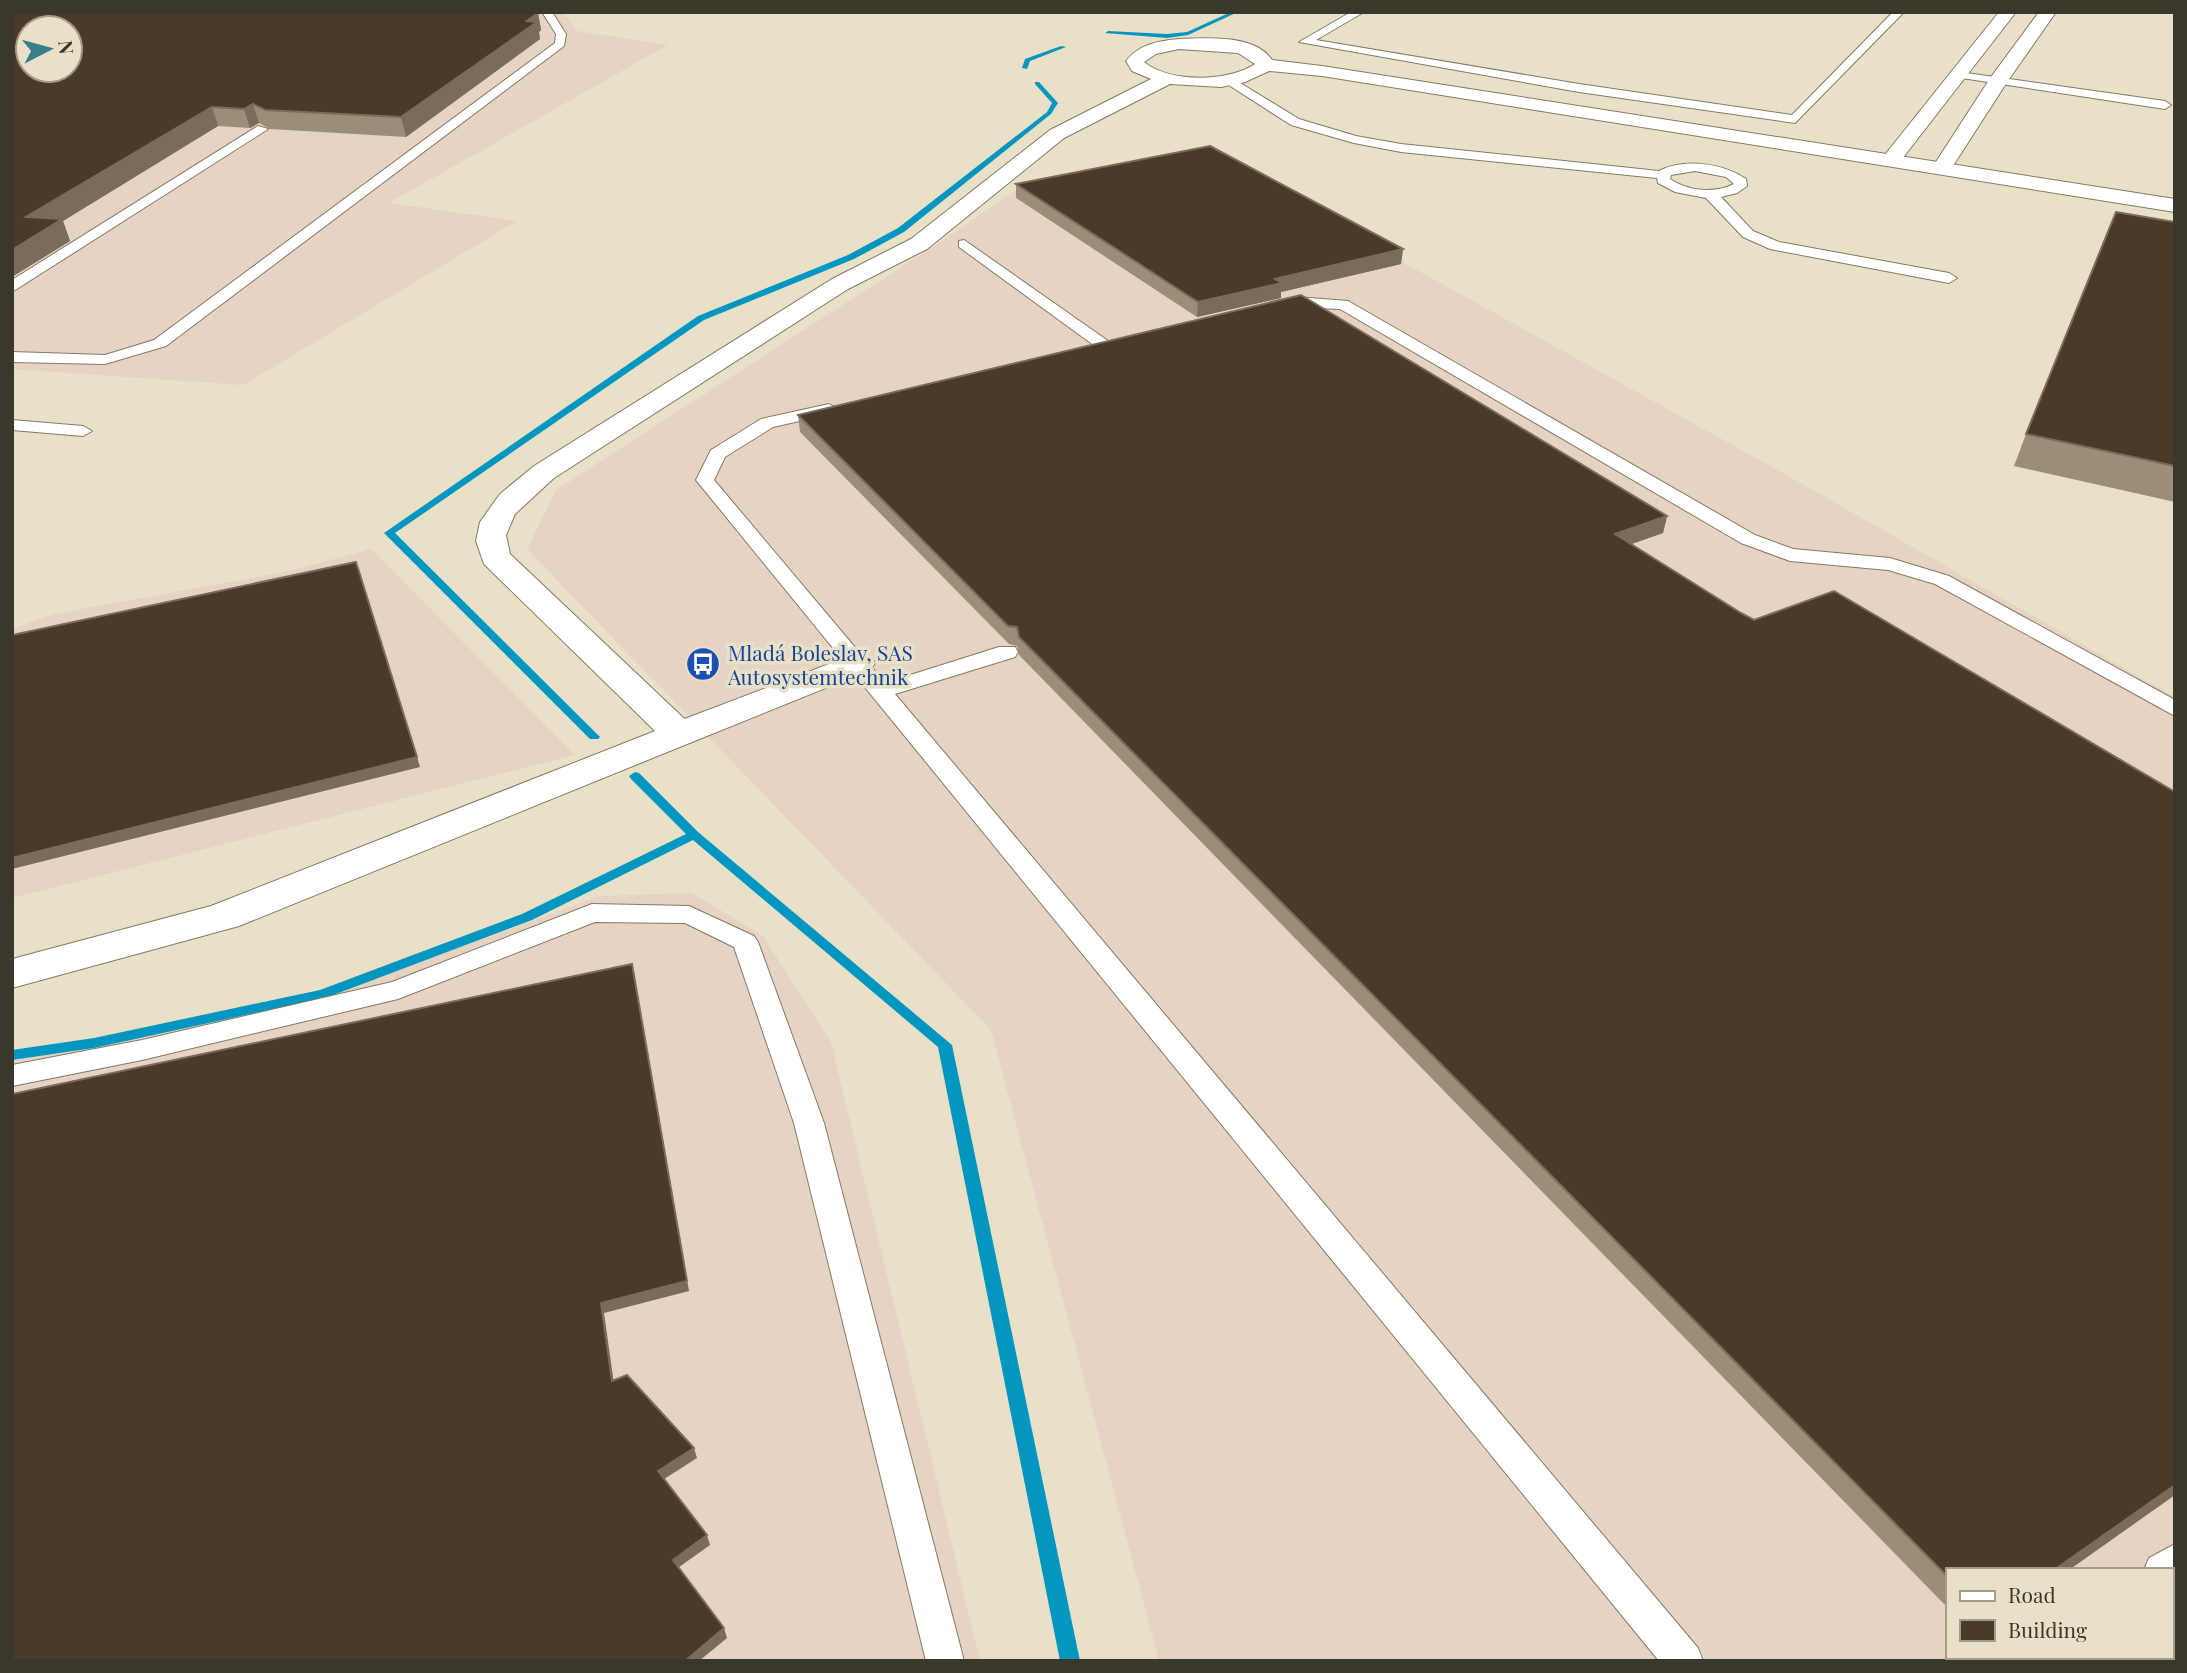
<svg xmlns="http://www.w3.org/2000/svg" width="2187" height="1673" font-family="'Playfair Display',serif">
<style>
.industrial{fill:#e6d3c4;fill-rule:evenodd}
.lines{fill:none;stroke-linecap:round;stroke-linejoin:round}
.stream{fill:#0396c1;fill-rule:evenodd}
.service-casing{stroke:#827b64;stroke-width:2}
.minor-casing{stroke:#827b64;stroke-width:2}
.tertiary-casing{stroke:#827b64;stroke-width:2}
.service{fill:#fff;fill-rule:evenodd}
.minor{fill:#fff;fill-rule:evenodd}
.tertiary{fill:#fff;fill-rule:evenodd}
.wall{fill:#9a8e78}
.shaded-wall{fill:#7a6c59}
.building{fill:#4b3a2a;stroke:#7a6c59;stroke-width:2;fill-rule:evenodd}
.labels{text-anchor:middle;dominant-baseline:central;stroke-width:7;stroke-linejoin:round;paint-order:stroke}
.transit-label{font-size:21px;fill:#164399;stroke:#e8e1c7;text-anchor:start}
</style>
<rect width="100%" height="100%" fill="#e8e1c7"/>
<!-- industrial -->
<g class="industrial">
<path d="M12,12H564L577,31L668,45L389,203L517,221L243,385L12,369ZM28,28H70V70H28Z"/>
<path d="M1202,151L1783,473L2175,697V1661H1159L991,1030L527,549L556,490L945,239L1020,187ZM1947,1570H2171V1657H1947Z"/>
<polygon points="371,549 575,755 12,898 12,629 54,614 290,571"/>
<polygon points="692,893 763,936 831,1042 980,1661 12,1661 12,1061 337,993 599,896"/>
</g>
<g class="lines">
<!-- stream -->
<g class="stream">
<polygon points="1231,12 1238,12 1188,35 1167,38 1105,33 1108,31 1167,34 1187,32"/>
<polygon points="1061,46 1066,47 1030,61 1027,69 1022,68 1025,59"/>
<polygon points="1035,82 1039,82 1058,103 1051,114 904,232 854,259 704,320 395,533 600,737 598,739 590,739 384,533 698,316 848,255 898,228 1047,112 1052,103 1035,84"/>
<polygon points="635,772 639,773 698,832 952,1045 1080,1661 1060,1661 938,1047 693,840 532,920 328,997 94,1048 12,1060 12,1050 94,1038 320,990 522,914 686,834 631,779 629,776"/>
</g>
<!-- service casing -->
<g class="service-casing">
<g id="service">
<polygon points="542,12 552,12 566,34 564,46 166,346 105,364 12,362 12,352 105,355 154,340 555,43 556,34"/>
<polygon points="1351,12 1364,12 1316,40 1579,84 1792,115 1893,12 1904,12 1795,123 1579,92 1299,42"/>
<polygon points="1959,72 2165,101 2171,105 2165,109 1955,77 1953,75"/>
<path d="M1224,78H1232L1299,119L1356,136L1401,144L1659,171C1684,158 1723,163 1746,179L1747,186L1737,193L1721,197L1753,231L1779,242L1949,273L1957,278L1949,283L1770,249L1743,237L1706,198L1675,192L1658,183L1657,178L1401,152L1354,143L1291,125L1224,82ZM1695,171L1726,177L1734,184C1714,194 1688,191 1670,179L1671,175Z"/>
<polygon points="258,126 268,129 12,292 12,280"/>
<polygon points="964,240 1111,343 1111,349 1099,349 959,247 959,241"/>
<polygon points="1296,297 1348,301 1755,535 1793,549 1890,558 1949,576 2175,700 2175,716 1935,584 1888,570 1790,561 1741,543 1340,309 1296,307 1284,310 1276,305"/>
<polygon points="829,404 838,409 835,413 773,427 725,457 714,480 885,683 999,647 1015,647 1018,652 1015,657 895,694 1698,1648 1703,1661 1659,1661 696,480 711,450 761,419"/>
<polygon points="12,420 83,426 92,431 83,436 12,430"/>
<polygon points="592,904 689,906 754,936 758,942 824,1123 964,1661 926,1661 794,1123 734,947 685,923 595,922 398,999 142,1060 12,1086 12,1065 142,1040 392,982"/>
<polygon points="2175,1544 2175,1582 2171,1584 2171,1570 2144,1570 2149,1558"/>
<polygon points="2017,1657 2059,1657 2058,1661 2016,1661"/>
</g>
</g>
<!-- minor casing -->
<g class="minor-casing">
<g id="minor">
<polygon points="1999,12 2016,12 1898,164 1884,164 1881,160 1884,156"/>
<polygon points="2039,12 2056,12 2007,82 1949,172 1935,172 1932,168 1991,77"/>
<polygon points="858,653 870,656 875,663 870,670 692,742 679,745 666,742 661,734 666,726"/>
</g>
</g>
<!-- tertiary casing -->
<g class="tertiary-casing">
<path id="tertiary" d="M1179,39C1206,38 1255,34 1272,60L1322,66L2175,199V212L1322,76L1269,71L1245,82L1221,87L1170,84L1064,138L927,249L848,289L554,478L515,514L506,535L510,554L692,726L697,734L692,742L239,926L12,988V959L211,906L655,731L484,564L476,541L480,522L500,494L534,466L832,279L911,239L1050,130L1151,79L1132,71L1126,61C1139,44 1159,41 1179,39ZM1179,49L1238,53L1255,64C1228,82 1170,83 1144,62L1156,54Z"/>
</g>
<!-- service -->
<use href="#service" class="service"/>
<!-- minor -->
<use href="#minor" class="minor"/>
<!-- tertiary -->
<use href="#tertiary" class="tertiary"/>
</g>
<!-- wall -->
<g class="wall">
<polygon points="12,12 538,13 541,30 539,32 540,39 406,137 270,129 259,123 250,128 218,126 63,221 70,241 12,277"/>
<polygon points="1016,184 1403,249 1401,264 1281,292 1281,298 1197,317 1016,198"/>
<polygon points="2175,222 2175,502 2014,466 2026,434"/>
<polygon points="798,415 1667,516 1663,533 1632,544 1947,1570 1947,1607 1019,655 1017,646 1009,644 800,432"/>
</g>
<!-- shaded-wall -->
<g class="shaded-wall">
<polygon points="538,13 541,30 539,32 540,39 406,137 401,117"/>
<polygon points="253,104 259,123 250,128 244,109"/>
<polygon points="212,107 218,126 63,221 70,241 12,277 12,250 26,217"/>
<polygon points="1403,249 1401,264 1281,292 1281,298 1197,317 1198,302 1275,279"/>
<polygon points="1667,516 1663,533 1611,551 1615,534"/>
<polygon points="417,757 420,767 12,869 12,858"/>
<polygon points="634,974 689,1291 604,1313 615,1391 612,1381 601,1303"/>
<polygon points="694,1448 697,1458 661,1481 658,1471"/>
<polygon points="2175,1485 2175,1495 2069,1570 2054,1570"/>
<polygon points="707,1535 710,1545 675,1570 673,1560"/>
<polygon points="724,1628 727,1638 699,1661 685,1661"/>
</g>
<!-- building -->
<g class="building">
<path d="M12,12H516L538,13L527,21L537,22L401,117L265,110L253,104L244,109L212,107L26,217L62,219L12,250ZM28,28H70V70H28Z"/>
<polygon points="1210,146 1403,249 1275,279 1282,283 1198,302 1016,184"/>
<polygon points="2116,212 2175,222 2175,466 2026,434"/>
<polygon points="1301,295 1667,516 1615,534 1741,613 1754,620 1834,591 2175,792 2175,1485 2054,1570 1947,1570 1947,1576 1019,637 1017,627 1008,626 798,415"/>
<polygon points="356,562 417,757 12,858 12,635"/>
<polygon points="632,964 687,1281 601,1303 612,1381 627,1375 694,1448 658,1471 707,1535 673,1560 724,1628 685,1661 12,1661 12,1094"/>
</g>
<!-- icons -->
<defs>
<g id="bus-disc" transform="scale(1.75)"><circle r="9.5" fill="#1a4fb4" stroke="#e8e1c7"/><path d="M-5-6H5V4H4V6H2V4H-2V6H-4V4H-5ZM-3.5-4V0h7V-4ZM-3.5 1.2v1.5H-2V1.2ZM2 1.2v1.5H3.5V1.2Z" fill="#fff"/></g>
</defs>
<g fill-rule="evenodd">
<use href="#bus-disc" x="703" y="664"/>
</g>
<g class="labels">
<!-- transit labels -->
<g class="transit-label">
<text x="728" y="652">Mladá Boleslav, SAS<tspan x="728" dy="24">Autosystemtechnik</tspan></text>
</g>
</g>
<!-- border -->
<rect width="2187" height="1673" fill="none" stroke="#3a372d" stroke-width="28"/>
<!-- legend -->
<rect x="1946" y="1568" width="228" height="91" fill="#e8e1c7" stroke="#a29d89" stroke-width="2"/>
<rect x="1960" y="1591" width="35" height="10" fill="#ffffff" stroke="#a29d89" stroke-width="2"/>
<text x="2008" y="1603" font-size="21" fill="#3a372d">Road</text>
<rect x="1960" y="1620" width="35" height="21" fill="#4b3a2a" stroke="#a29d89" stroke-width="2"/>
<text x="2008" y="1638" font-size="21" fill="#3a372d">Building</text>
<!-- north arrow -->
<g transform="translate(49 49) rotate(84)"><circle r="33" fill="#e8e1c7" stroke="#a29d89" stroke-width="2"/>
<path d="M0-5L12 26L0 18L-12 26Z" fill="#387e89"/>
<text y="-10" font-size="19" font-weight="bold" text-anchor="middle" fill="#3a372d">N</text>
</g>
</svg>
